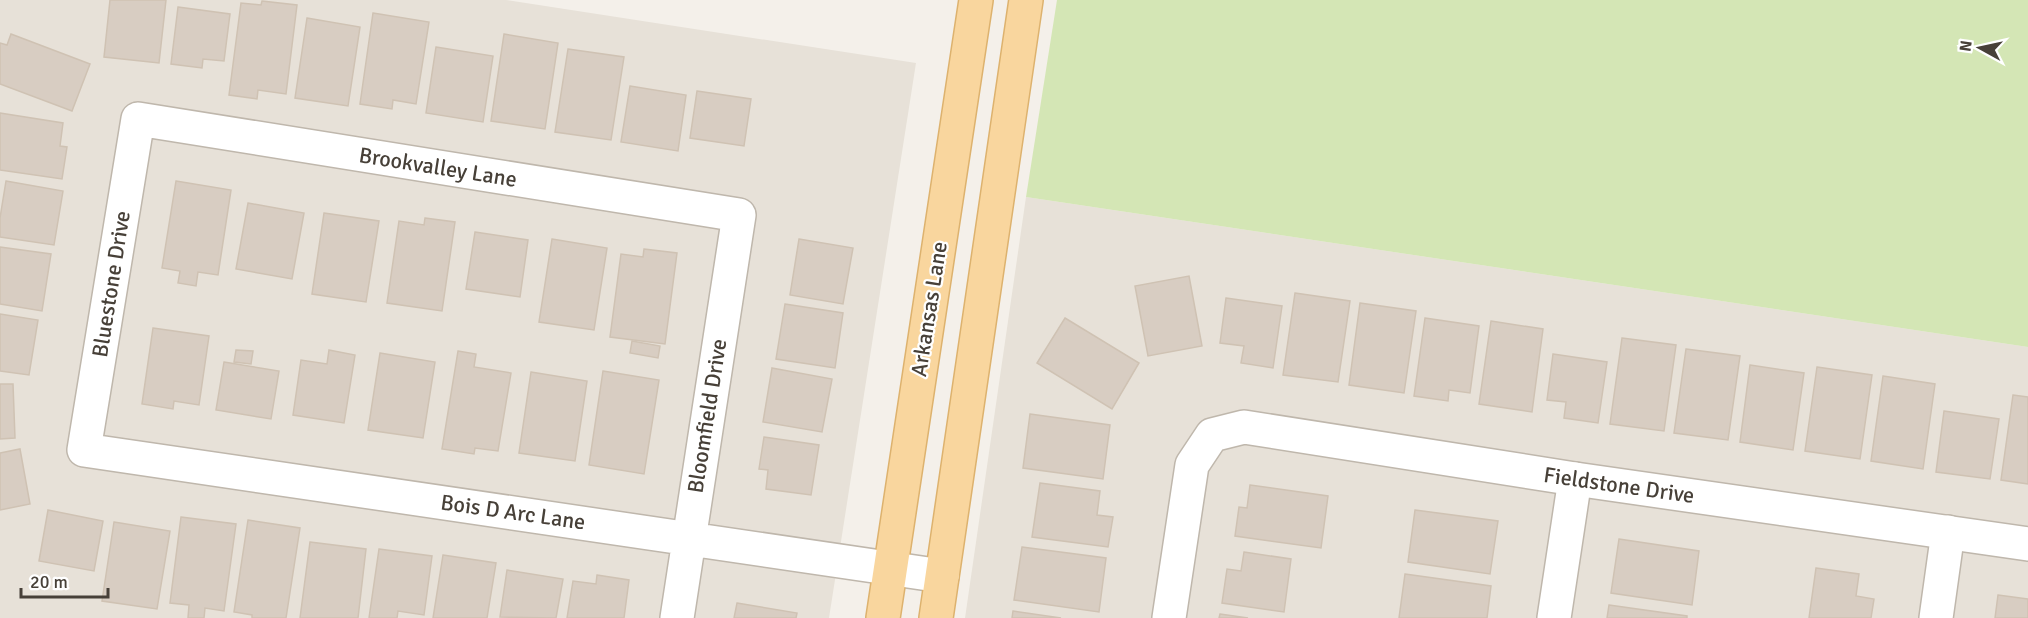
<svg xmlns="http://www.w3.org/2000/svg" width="2028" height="618" font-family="Signika,sans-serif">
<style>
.residential{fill:#e7e1d8}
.green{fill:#d4e6b5}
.building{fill:#d8cdc2;stroke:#cfc2b3;stroke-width:1.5}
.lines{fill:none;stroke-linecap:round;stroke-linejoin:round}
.minor-casing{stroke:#bfb7ac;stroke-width:36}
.major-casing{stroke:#ddb26e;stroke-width:36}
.minor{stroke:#fff;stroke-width:33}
.major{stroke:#f9d69e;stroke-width:33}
.labels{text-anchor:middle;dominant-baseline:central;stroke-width:4.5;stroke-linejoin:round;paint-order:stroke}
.street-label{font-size:22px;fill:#474038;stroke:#fff}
</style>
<rect width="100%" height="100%" fill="#f4f0ea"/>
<!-- residential -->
<g class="residential">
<polygon points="0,0 506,0 916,63 829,618 0,618"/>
<polygon points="1026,197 2028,347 2028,618 965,618"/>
</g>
<!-- green -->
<polygon class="green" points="1057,0 2028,0 2028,347 1026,197"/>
<!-- building -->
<g class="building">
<polygon points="110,0 166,0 159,63 104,57"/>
<polygon points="262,1 297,5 286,94 258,90 257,99 229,95 241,3 261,5"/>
<polygon points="178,7 230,14 224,61 203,59 202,68 171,64"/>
<polygon points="373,13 429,22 416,104 393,100 392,109 360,104"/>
<polygon points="307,18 360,27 348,106 295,98"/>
<polygon points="11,34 90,64 72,111 0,84 0,43 7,45"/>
<polygon points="504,34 558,43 545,129 491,121"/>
<polygon points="436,47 493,56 483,122 426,113"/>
<polygon points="568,49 624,57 611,140 555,132"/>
<polygon points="630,86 686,95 678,151 621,142"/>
<polygon points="697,91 751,99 744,146 690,138"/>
<polygon points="0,113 63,123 60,146 67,147 62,179 0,170"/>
<polygon points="6,181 63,191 54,245 0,237 0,218"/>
<polygon points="176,181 231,190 218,275 198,272 196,286 178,283 180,271 162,268"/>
<polygon points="248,203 304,213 292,279 236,269"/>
<polygon points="324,213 379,221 366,302 312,294"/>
<polygon points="425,218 455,222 442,311 387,303 399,221 424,225"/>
<polygon points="475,232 528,240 520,297 466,289"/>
<polygon points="552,239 607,248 594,330 539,322"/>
<polygon points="799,239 853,248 843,304 790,295"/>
<polygon points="0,247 51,254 42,311 0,304"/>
<polygon points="644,249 677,253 665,344 610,337 621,254 643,257"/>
<polygon points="1189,276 1202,346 1148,356 1135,286"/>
<polygon points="1295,293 1350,301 1338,382 1283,375"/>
<polygon points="1226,298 1282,306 1273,368 1241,363 1244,346 1220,343"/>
<polygon points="1360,303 1416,311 1404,393 1349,385"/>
<polygon points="785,304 843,313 835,368 776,359"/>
<polygon points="0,314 38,320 29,375 0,371"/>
<polygon points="1065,318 1139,363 1112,409 1037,363"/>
<polygon points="1425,318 1479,326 1470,393 1449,390 1448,401 1414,396"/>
<polygon points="1491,321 1543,329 1532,412 1479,404"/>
<polygon points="153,328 209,336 199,405 174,401 173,409 142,404"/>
<polygon points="1622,338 1676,345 1664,431 1610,424"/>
<polygon points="632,341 660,346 658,358 630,353"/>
<polygon points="1686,349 1740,356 1728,440 1674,433"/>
<polygon points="236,350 253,351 251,364 234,362"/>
<polygon points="329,350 355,355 344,423 293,415 301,360 327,364"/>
<polygon points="458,351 476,354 474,367 511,373 498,451 475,448 474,454 442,449"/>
<polygon points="380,353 435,362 423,438 368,430"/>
<polygon points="1553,354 1607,362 1598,423 1564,418 1566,402 1547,400"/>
<polygon points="224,362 279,371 271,419 216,410"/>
<polygon points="1750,365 1804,373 1793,450 1740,442"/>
<polygon points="1817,367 1872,375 1860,459 1805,451"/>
<polygon points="772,368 832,379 822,432 763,422"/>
<polygon points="603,371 659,380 644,474 589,465"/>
<polygon points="531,372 587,381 575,461 519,453"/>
<polygon points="1883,376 1935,384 1923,469 1871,461"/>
<polygon points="0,384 13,384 15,438 0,439"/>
<polygon points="2013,395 2028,397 2028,484 2001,480"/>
<polygon points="1944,411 1999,419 1990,479 1936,472"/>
<polygon points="1030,414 1110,425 1103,479 1023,468"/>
<polygon points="764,437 819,445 811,495 766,489 768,470 759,469"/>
<polygon points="20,449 30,504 0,510 0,453"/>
<polygon points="1040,483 1100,491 1097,515 1113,517 1108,547 1032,537"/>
<polygon points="1250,485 1328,496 1321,548 1235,536 1239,507 1247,508"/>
<polygon points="48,510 103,521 94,571 39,561"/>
<polygon points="1415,510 1498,521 1490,574 1408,562"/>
<polygon points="181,517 236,524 224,611 205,608 204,618 188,618 189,605 170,603"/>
<polygon points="248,520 300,528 286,618 252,618 252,615 234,612"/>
<polygon points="114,522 170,531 157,609 102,601"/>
<polygon points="1619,539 1699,551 1692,605 1611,593"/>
<polygon points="310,542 366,549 358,618 300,618"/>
<polygon points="1022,547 1106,558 1099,612 1014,600"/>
<polygon points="379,549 432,556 424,615 398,611 397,618 369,618"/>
<polygon points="1244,552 1291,559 1284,612 1222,603 1227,569 1241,571"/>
<polygon points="443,555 496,563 487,618 433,618"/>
<polygon points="1816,568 1859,574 1856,596 1874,599 1871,618 1809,618"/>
<polygon points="507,570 563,579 556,618 500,617"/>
<polygon points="1405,574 1491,586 1487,618 1399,618"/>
<polygon points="597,575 629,580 624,618 567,618 573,581 596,584"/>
<polygon points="1998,595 2028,599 2028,618 1995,618"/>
<polygon points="737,603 797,613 796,618 734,618"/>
<polygon points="1609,605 1687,616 1687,618 1607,618"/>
<polygon points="1013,611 1061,618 1012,618"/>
<polygon points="1220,614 1248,618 1219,618"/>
</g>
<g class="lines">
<!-- minor casing -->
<g class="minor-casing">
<g id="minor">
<polyline points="677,618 739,215 138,119 84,450 942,576"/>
<polyline points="1169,618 1192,465 1212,435 1244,427 1575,479 2028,544"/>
<polyline points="1554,618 1575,479"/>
<polyline points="1936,618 1948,532"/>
</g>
</g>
<!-- major casing -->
<g class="major-casing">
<g id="major">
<polyline points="883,618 976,0"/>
<polyline points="936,618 1026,0"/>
</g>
</g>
<!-- minor -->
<use href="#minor" class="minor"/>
<!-- major -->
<use href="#major" class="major"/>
</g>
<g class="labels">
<!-- street labels -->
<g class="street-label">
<text transform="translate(438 167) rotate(9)">Brookvalley Lane</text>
<text transform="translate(111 284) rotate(-81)">Bluestone Drive</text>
<text transform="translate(929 309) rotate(-81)">Arkansas Lane</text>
<text transform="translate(707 416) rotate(-81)">Bloomfield Drive</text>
<text transform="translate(1619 485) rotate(8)">Fieldstone Drive</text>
<text transform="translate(513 512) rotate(8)">Bois D Arc Lane</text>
</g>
</g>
<!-- north arrow -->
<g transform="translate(1980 48) rotate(278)" stroke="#ffffff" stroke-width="4.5" paint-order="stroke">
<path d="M0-4.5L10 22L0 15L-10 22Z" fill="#474038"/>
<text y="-9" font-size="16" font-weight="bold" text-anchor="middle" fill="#474038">N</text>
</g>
<!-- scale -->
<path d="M21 588v9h87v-9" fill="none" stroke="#474038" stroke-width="3"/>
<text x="30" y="588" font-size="18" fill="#474038" stroke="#ffffff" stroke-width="4.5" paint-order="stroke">20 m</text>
</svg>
